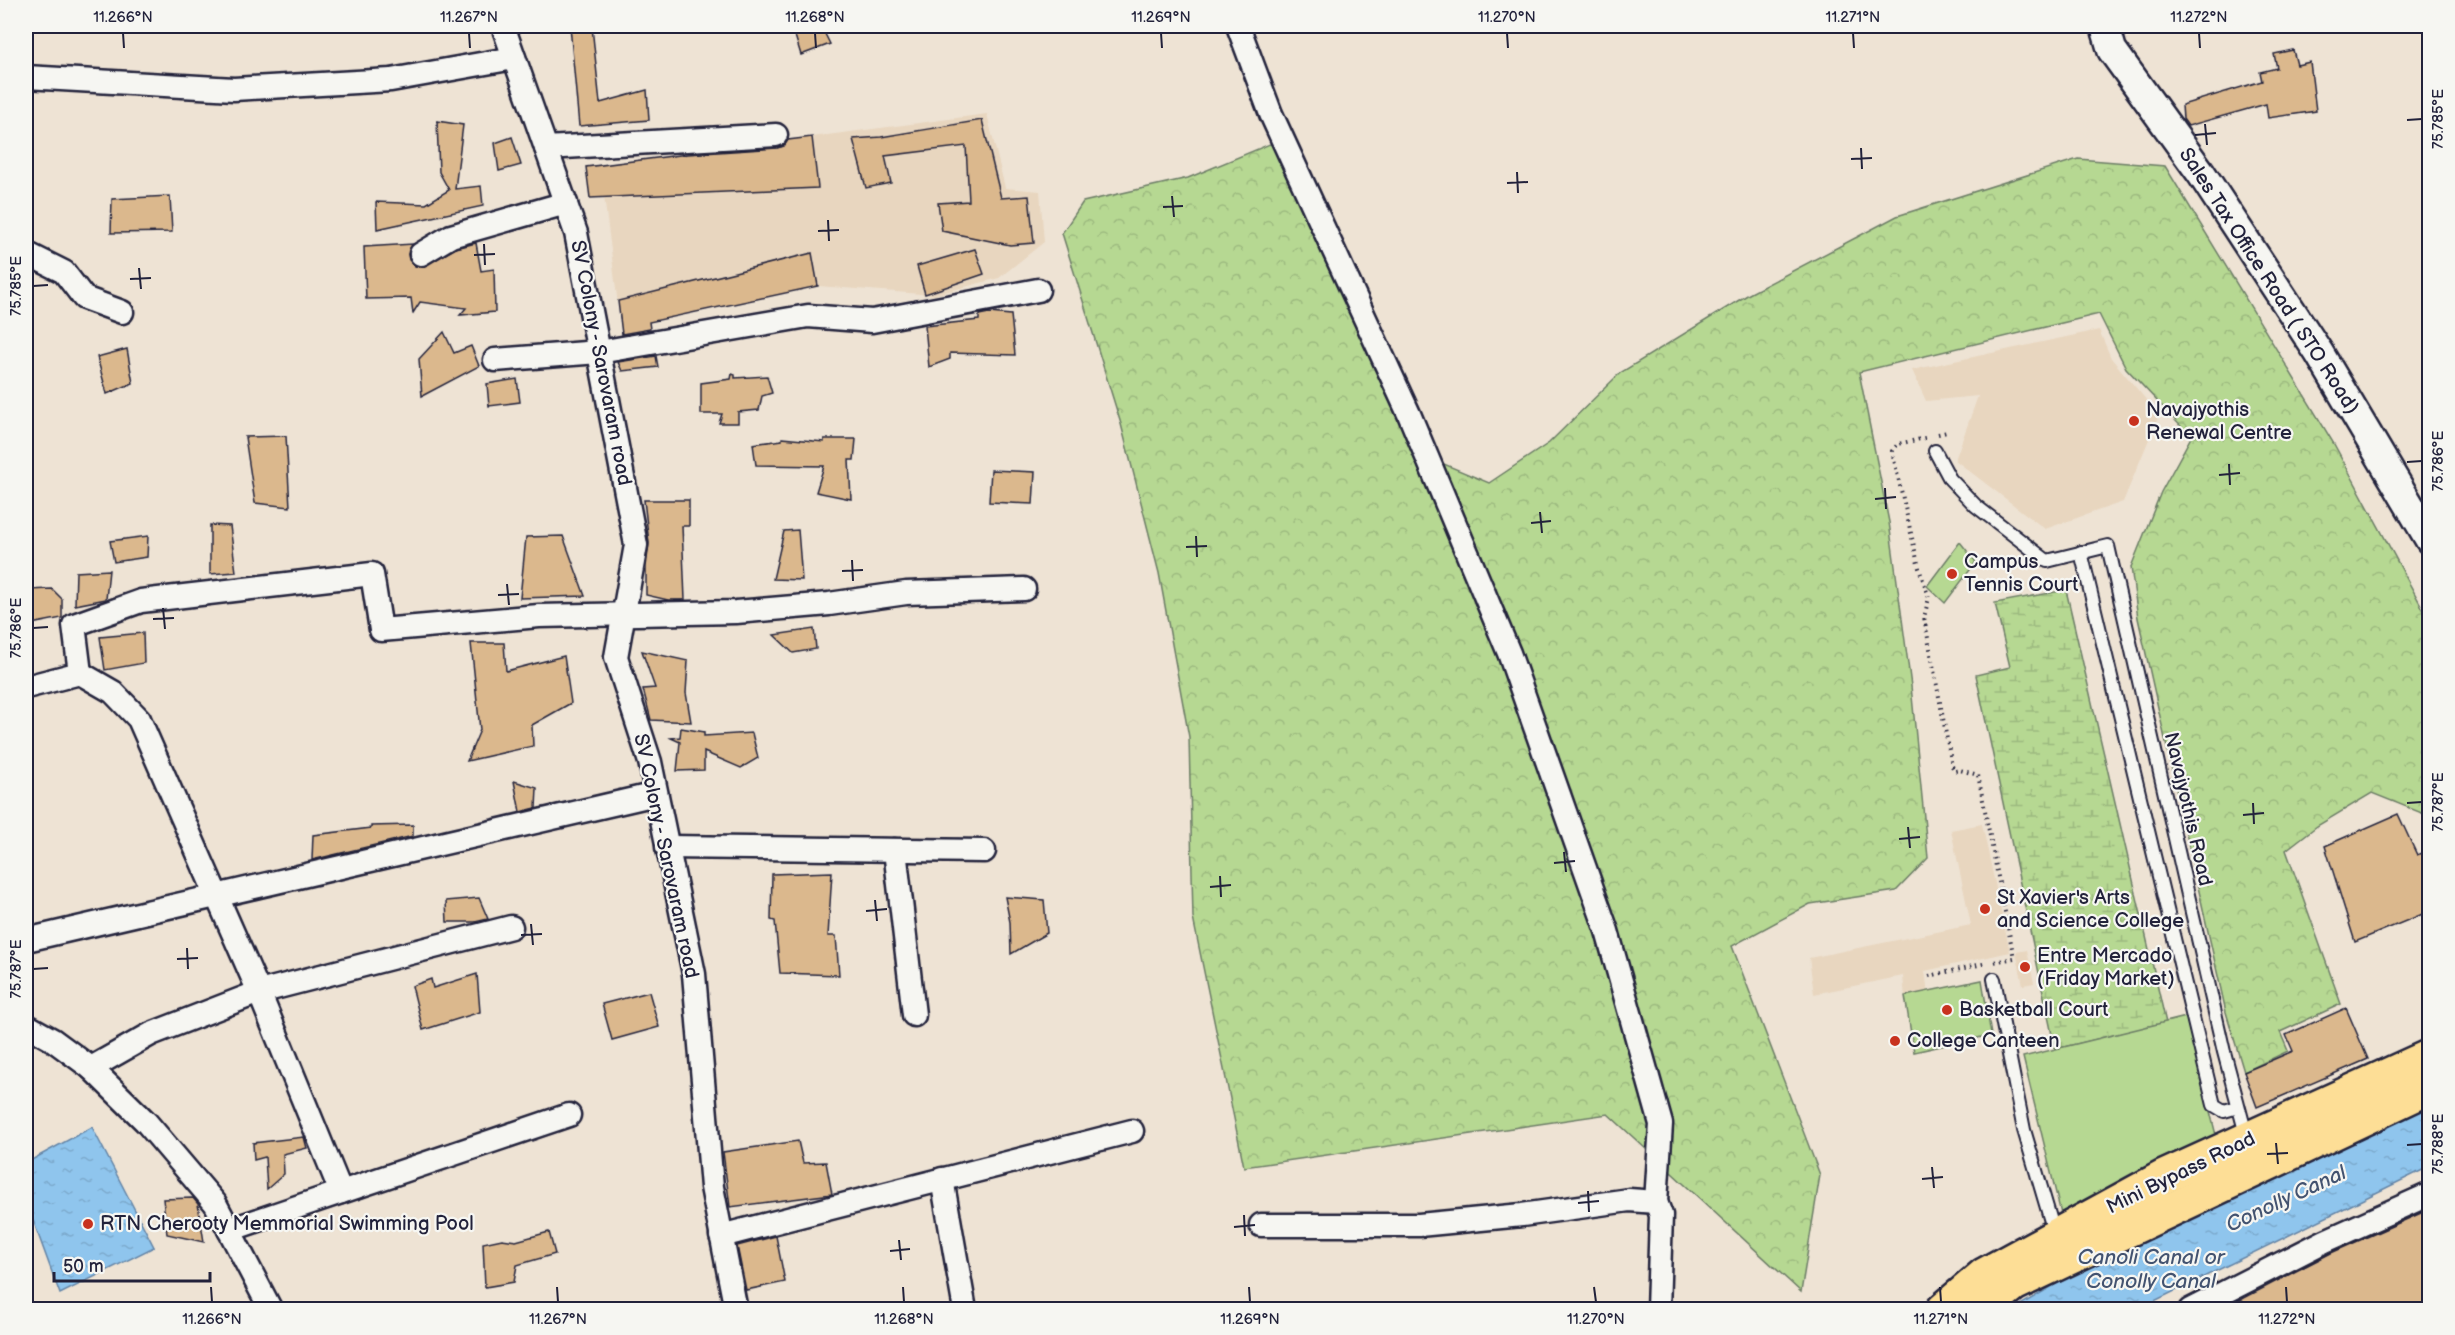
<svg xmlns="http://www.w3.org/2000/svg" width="2455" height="1335" font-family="'Balsamiq Sans',sans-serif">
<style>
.built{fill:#e8d6bf}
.forest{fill:url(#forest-crowns);stroke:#6c7d66;stroke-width:1.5}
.wetland{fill:url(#wetland-marsh);stroke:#6c7d66;stroke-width:1.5}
.park{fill:#b6d892;stroke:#6c7d66;stroke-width:1.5}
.water{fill:url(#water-ripples);stroke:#6384a6;stroke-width:1.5}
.building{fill:#dbb88d;stroke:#22223b;stroke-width:1.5}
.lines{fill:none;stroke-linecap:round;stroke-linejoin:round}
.service-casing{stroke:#22223b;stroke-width:16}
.minor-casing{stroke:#22223b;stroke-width:27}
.tertiary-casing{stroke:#22223b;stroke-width:33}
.primary-casing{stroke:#22223b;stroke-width:38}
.path{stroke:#22223b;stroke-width:4;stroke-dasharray:1.5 4.5;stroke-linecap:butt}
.service{stroke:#f6f6f2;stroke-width:12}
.minor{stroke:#f6f6f2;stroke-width:22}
.tertiary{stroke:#f6f6f2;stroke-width:28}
.primary{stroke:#fdde96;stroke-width:33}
.ticks{fill:none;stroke:#22223b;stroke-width:2}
.poi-dot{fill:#c8321e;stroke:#f6f6f2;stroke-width:2}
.labels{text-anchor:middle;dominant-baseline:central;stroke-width:4.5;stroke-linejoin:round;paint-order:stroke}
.street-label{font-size:20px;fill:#22223b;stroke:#f6f6f2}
.poi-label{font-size:20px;fill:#22223b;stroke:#f6f6f2;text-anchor:start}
.water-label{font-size:21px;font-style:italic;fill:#435370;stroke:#f6f6f2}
.neatline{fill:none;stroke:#22223b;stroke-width:2}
.ticks-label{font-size:15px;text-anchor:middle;fill:#22223b}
</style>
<defs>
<pattern id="forest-crowns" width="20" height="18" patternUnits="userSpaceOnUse" patternTransform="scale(1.5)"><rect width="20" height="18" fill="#b6d892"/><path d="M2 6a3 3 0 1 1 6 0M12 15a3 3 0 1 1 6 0" fill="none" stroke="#9cb97f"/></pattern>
<pattern id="wetland-marsh" width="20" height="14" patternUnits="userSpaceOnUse" patternTransform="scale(1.5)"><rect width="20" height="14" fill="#b6d892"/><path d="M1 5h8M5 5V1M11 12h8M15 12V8" fill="none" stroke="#9cb97f"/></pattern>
<pattern id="water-ripples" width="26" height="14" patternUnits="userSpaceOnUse" patternTransform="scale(1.5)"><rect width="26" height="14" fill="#8fc5ed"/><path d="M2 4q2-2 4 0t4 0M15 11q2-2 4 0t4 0" fill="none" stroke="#7ba9cc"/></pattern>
</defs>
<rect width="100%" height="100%" fill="#eee3d4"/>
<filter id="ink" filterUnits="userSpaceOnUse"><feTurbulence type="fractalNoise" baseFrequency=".0167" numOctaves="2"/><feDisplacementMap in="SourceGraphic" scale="12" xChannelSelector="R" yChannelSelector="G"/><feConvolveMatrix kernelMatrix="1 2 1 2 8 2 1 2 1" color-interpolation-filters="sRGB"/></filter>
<g filter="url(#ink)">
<!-- built -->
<g class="built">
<polygon points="987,114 1005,188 1040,191 1044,242 999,278 934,295 818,286 621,328 600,165"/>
<polygon points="2099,330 2111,358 2159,415 2123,502 2045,529 1955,460 1978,396 1926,401 1912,370"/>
<polygon points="1982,824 2010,952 1925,971 1928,994 1905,998 1903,976 1814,994 1809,958 1971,925 1951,830"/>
<polygon points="2027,950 2034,983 2023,985 2016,952"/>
</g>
<!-- forest -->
<polygon class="forest" points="1282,139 1427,457 1489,483 1549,443 1620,373 1749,294 1897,216 2078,159 2165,166 2334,444 2429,620 2429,816 2372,793 2317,826 2286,850 2341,1004 2280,1032 2288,1051 2244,1072 2226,1012 2138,618 2131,567 2161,492 2191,437 2126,368 2099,314 1859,372 1889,522 1911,686 1928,858 1896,891 1810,904 1732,946 1820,1175 1801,1292 1608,1114 1244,1167 1193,918 1189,737 1159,573 1121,424 1062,233 1083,202 1188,178"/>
<!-- wetland -->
<polygon class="wetland" points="2066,590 2166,1023 2055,1049 1976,675 2010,667 1995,603"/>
<!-- park -->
<g class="park">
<polygon points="1960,542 1976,562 1945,603 1927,586"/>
<polygon points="1982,980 1991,1035 1914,1052 1905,996"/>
<polygon points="2186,1017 2217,1139 2061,1214 2023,1057"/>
</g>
<!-- water -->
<g class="water">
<polygon points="2429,1101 2429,1167 2138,1309 2012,1310 2095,1261"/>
<polygon points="92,1127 154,1247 60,1294 26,1201 26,1163"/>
</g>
<!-- building -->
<g class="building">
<polygon points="570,26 592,27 600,103 647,90 649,120 579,126"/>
<polygon points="792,26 821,26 830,44 801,55"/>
<polygon points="2293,50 2297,65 2310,62 2316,111 2268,118 2266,104 2188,126 2183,119 2182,105 2262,81 2260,72 2277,68 2274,54"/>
<polygon points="982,120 1001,198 1029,196 1034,243 1010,245 942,231 938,203 969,201 966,146 885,156 891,183 866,188 853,139 881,137"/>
<polygon points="437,121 463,125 455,189 481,186 483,206 377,229 376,202 426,204 449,190 439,172"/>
<polygon points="512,137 521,165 499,171 495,143"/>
<polygon points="812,137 818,188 590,198 586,167 688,154 777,148 784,146 788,140"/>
<polygon points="170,196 172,232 111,233 112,199"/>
<polygon points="476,243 481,271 494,269 495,312 460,315 466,308 420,302 413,313 411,298 366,299 364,247 413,244 408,254 409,260 415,266 422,267 456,248"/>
<polygon points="975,249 984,274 925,294 917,266"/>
<polygon points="812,253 818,286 649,322 650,329 622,334 618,301"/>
<polygon points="989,313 1011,315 1015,355 950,353 950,359 929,367 925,326 979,320 979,315"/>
<polygon points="444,332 454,353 471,346 479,366 422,396 419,359"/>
<polygon points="127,349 133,383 107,394 97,357"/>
<polygon points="656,356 658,367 622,371 618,362"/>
<polygon points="732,374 735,375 735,378 767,376 772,393 762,396 759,410 738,412 738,423 719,423 722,414 701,414 701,383 731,379"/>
<polygon points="517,379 520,402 489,406 487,384"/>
<polygon points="286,436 290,507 255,503 245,437"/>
<polygon points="782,438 824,442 824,439 856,439 854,460 849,460 851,499 816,492 824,466 756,465 753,444 782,440"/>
<polygon points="991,470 1035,472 1033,504 989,502"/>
<polygon points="644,500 689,500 689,526 682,526 685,600 668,600 646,595 646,567 649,543"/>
<polygon points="210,525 230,526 236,572 210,574"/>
<polygon points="798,530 802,580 773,579 784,531"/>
<polygon points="148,536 147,557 114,562 110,541"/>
<polygon points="563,536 585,596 520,598 526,537"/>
<polygon points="109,570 106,599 75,605 76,572"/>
<polygon points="52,589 62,599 62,618 26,625 26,590"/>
<polygon points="814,629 816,649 793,653 774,635"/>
<polygon points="143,633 144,663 105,670 100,637"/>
<polygon points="471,643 504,643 506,671 564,656 571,703 532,725 533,746 467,761 480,730"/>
<polygon points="642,651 688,661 686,693 691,722 651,720 643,689 655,688"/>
<polygon points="681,728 704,732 704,736 752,733 758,758 741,768 704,752 704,770 677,771 680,742 671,738 680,737"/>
<polygon points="514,781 537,788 536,808 520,812"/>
<polygon points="2398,814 2417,855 2430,849 2430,911 2355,942 2325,846"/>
<polygon points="413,825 413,836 312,860 313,835 371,828 371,826"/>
<polygon points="832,872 828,936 836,936 839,975 780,973 775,921 771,920 772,874"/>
<polygon points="1005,897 1044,900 1047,933 1011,954 1010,922"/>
<polygon points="479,898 488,919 475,922 447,922 446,901"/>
<polygon points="477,974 480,1012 423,1030 412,986 431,979 433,988"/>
<polygon points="649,992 659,1027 612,1040 602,1004"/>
<polygon points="2346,1008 2368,1059 2257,1107 2244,1072 2293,1051 2286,1035"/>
<polygon points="304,1137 307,1148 283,1154 284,1174 267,1189 265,1157 254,1160 253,1143"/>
<polygon points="798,1141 803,1163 826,1162 832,1194 730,1207 723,1152"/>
<polygon points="193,1198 198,1204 204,1242 167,1234 163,1199"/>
<polygon points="2430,1209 2430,1310 2221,1310 2331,1253"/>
<polygon points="549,1232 555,1254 517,1265 514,1282 485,1287 483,1243 502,1239 516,1241"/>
<polygon points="776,1236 785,1282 746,1290 737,1246"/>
</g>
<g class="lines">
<!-- service casing -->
<g class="service-casing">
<g id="service">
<polyline points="1935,451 1950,479 1976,506 2047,561 2108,546 2224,1052 2247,1138"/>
<polyline points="2081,552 2214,1105 2224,1111 2238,1107"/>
<polyline points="1994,979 2024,1130 2055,1235"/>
</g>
</g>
<!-- minor casing -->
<g class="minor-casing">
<g id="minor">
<polyline points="503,26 576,233 636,545 616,657 650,762 694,974 712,1187 736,1310"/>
<polyline points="1238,26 1271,114 1409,414 1509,653 1607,931 1661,1124 1656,1202"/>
<polyline points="26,77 234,89 391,80 514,58"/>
<polyline points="546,148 776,135"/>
<polyline points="26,253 64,272 84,298 122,312"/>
<polyline points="421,254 451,236 566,203"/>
<polyline points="495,360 599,352 808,316 872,321 1038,290"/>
<polyline points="80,673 113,692 139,719 259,992 341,1192"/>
<polyline points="26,687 80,673 74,625 141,601 372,574 381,630 539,616 736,612 829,604 906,593 1024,589"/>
<polyline points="667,847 984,851"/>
<polyline points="895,850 914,1015"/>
<polyline points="26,940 656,794"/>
<polyline points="26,1025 53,1040 91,1068 146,1122 215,1203 271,1310"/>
<polyline points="91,1068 151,1034 259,992 511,927"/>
<polyline points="942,1179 965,1310"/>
<polyline points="1261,1225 1419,1225 1522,1215 1629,1200 1656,1202 1661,1215 1658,1310"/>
<polyline points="229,1230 569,1115"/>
<polyline points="721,1236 1132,1131"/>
<polyline points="2190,1310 2325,1241 2430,1194"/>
</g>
</g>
<!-- tertiary casing -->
<g class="tertiary-casing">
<polyline id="tertiary" points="2105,26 2112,50 2201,173 2319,353 2430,540"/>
</g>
<!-- primary casing -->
<g class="primary-casing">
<g id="primary">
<polyline points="1943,1310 1984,1275 2164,1177 2430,1056"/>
<polyline points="1981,1310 2014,1284 2430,1087"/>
</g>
</g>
<!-- path -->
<g class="path">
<polyline points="1938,434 1947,432"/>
<polyline points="1925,438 1898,444 1892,451 1919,568 1929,598 1924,617 1952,766 1955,771 1960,770 1978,775 2014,958 1994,962"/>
<polyline points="1929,976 1987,963"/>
</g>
<!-- service -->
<use href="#service" class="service"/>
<!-- minor -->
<use href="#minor" class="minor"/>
<!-- tertiary -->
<use href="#tertiary" class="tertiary"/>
<!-- primary -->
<use href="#primary" class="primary"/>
</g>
</g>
<!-- ticks -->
<path class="ticks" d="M123,33L124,48M469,33L470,48M815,33L816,48M1161,33L1162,48M1507,33L1508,48M1853,33L1854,48M2199,33L2200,48M2407,120L2422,119M2205,124L2207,145M2195,135L2216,133M1861,148L1862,169M1851,159L1872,158M1517,172L1518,193M1507,183L1528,182M1172,196L1174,217M1163,207L1183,206M828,220L829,241M818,231L839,230M484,244L485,265M474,255L495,254M139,268L141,289M130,279L151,278M33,286L48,285M2407,462L2422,461M2229,464L2230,485M2219,475L2240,473M1885,488L1886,509M1875,499L1896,497M1540,512L1542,533M1531,523L1551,521M1196,536L1197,557M1186,547L1207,546M852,560L853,581M842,571L863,570M507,584L509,605M498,595L519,594M163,608L165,629M153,619L174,618M33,628L48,627M2253,803L2254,824M2407,803L2422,802M2243,815L2264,813M1908,827L1910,848M1899,839L1920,837M1564,852L1566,872M1554,863L1575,861M1220,876L1221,897M1210,887L1231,885M875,900L877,921M866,911L887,909M531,924L533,945M521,935L542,934M187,948L188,969M177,959L198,958M33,969L48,968M2276,1143L2278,1164M2407,1145L2422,1144M2267,1154L2288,1153M1932,1167L1934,1188M1922,1179L1943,1177M1588,1191L1589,1212M1578,1203L1599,1201M1244,1215L1245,1236M1234,1227L1255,1225M899,1240L901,1260M890,1251L910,1249M211,1287L212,1302M557,1287L558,1302M903,1287L904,1302M1249,1287L1250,1302M1594,1287L1596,1302M1940,1287L1941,1302M2286,1287L2287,1302"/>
<!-- markers -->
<g class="poi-dot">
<circle cx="2134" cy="421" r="6"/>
<circle cx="1952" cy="574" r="6"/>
<circle cx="1985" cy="909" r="6"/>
<circle cx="2025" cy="967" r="6"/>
<circle cx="1947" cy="1010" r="6"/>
<circle cx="1895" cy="1041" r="6"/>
<circle cx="88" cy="1224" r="6"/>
</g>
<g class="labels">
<!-- street labels -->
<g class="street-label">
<text transform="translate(2269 281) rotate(57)">Sales Tax Office Road ( STO Road)</text>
<text transform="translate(601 363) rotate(79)">SV Colony - Sarovaram road</text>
<text transform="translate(2188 809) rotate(77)">Navajyothis Road</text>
<text transform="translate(666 856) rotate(78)">SV Colony - Sarovaram road</text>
<text transform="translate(2181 1173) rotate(-26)">Mini Bypass Road</text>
</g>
<!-- poi labels -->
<g class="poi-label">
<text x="2146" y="410">Navajyothis<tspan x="2146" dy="23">Renewal Centre</tspan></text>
<text x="1964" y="562">Campus<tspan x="1964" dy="23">Tennis Court</tspan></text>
<text x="1997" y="898">St Xavier's Arts<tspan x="1997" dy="23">and Science College</tspan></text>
<text x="2037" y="956">Entre Mercado<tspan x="2037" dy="23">(Friday Market)</tspan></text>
<text x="1959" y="1010">Basketball Court</text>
<text x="1907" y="1041">College Canteen</text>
<text x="100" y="1224">RTN Cherooty Memmorial Swimming Pool</text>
</g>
<!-- water labels -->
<g class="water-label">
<text transform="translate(2286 1199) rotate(-25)">Conolly Canal</text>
<text x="2151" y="1257">Canoli Canal or<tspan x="2151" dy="24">Conolly Canal</tspan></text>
</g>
</g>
<!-- margin -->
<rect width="2455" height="1335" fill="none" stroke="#f6f6f2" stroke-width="66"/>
<!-- scale -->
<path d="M54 1272v9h156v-9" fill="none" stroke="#22223b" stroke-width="3"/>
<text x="63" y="1272" font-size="18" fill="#22223b" stroke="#f6f6f2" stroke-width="4.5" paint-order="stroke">50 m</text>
<rect x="33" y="33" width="2389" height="1269" class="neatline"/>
<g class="ticks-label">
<text x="123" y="22">11.266°N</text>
<text x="469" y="22">11.267°N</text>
<text x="815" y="22">11.268°N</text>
<text x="1161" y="22">11.269°N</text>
<text x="1507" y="22">11.270°N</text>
<text x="1853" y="22">11.271°N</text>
<text x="2199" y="22">11.272°N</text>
<text transform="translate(2438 119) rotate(-90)" y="5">75.785°E</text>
<text transform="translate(16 286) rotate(-90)" y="5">75.785°E</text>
<text transform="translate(2438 461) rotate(-90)" y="5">75.786°E</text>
<text transform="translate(16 628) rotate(-90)" y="5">75.786°E</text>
<text transform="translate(2438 802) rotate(-90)" y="5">75.787°E</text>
<text transform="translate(16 969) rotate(-90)" y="5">75.787°E</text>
<text transform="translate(2438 1144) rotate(-90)" y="5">75.788°E</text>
<text x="212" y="1324">11.266°N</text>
<text x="558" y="1324">11.267°N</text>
<text x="904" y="1324">11.268°N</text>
<text x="1250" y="1324">11.269°N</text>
<text x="1596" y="1324">11.270°N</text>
<text x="1941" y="1324">11.271°N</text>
<text x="2287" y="1324">11.272°N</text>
</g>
</svg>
